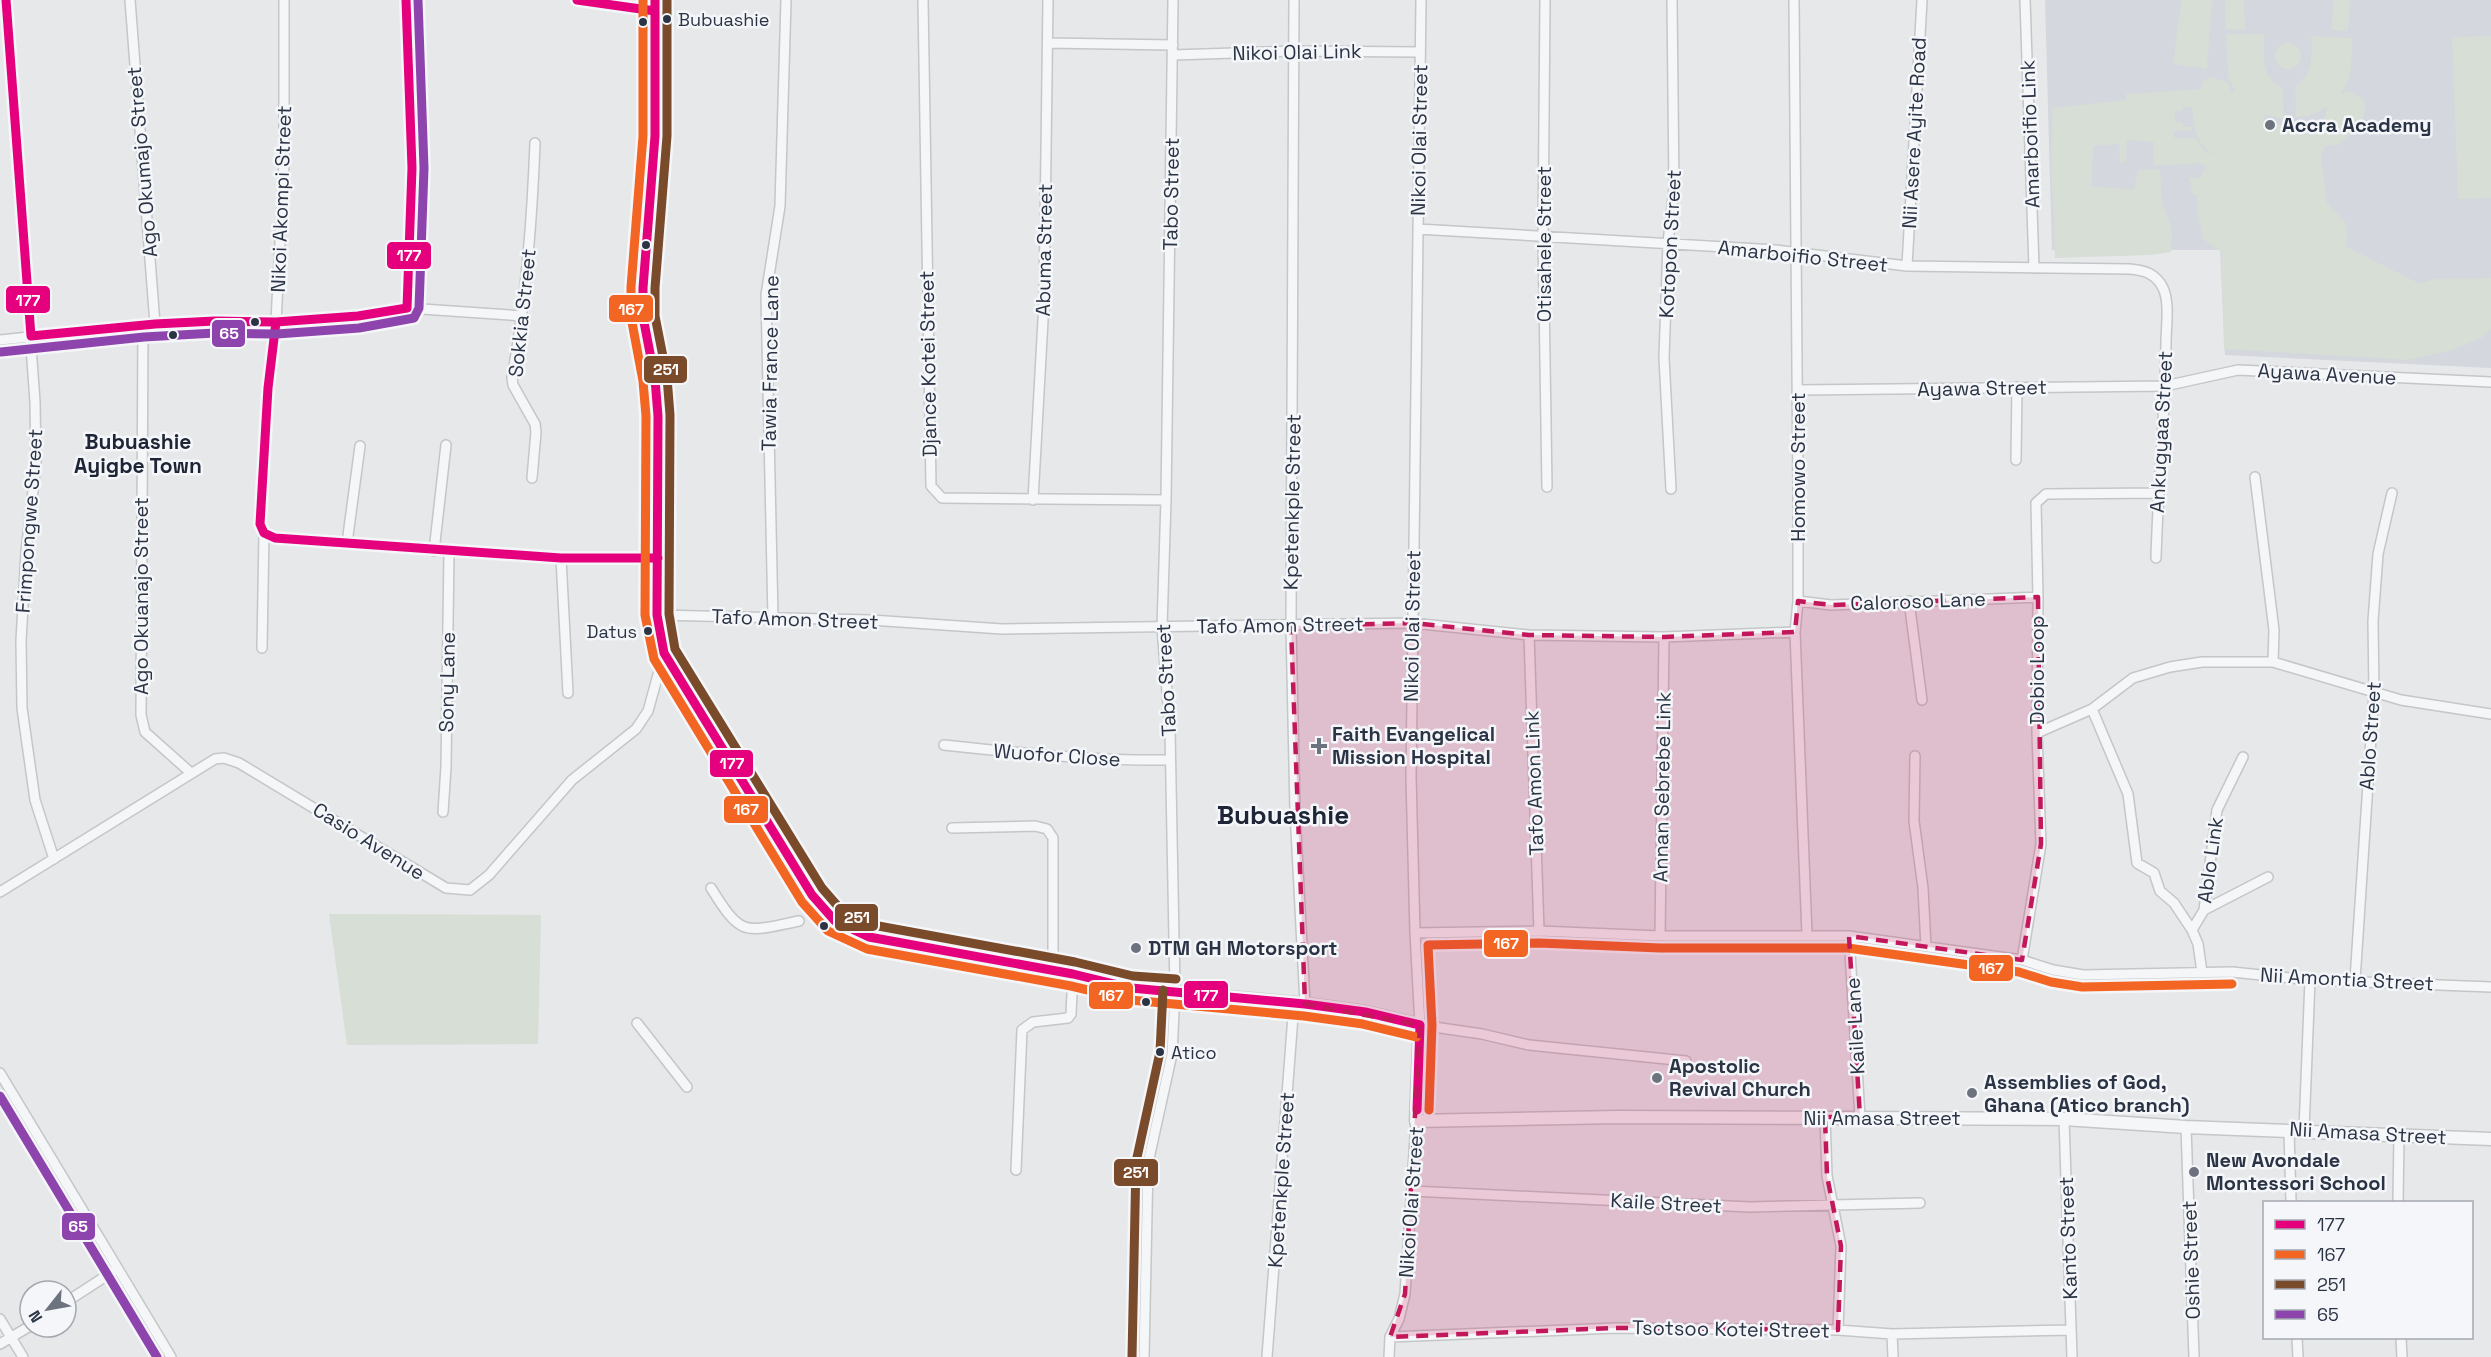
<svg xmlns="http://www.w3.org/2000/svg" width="2491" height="1357" font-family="'Space Grotesk',sans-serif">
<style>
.built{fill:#d4d7dd}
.green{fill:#d6ded6;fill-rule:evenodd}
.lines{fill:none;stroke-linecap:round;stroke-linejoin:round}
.minor-casing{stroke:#c4c6c8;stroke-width:12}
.tertiary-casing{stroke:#c4c6c8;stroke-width:15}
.minor{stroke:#f5f6f7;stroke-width:9}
.tertiary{stroke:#f5f6f7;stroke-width:12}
.bus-1-casing{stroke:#f4f6f9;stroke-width:14}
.bus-2-casing{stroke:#f4f6f9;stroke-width:14}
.bus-3-casing{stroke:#f4f6f9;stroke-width:14}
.bus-4-casing{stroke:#f4f6f9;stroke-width:14}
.bus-1{stroke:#e5007d;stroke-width:9}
.bus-2{stroke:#f26522;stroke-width:9}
.bus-3{stroke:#7a4b2a;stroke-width:9}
.bus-4{stroke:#8e44ad;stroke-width:9}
.marked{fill:#c2185b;fill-opacity:0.2;stroke:#c2185b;stroke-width:4.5;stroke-dasharray:12 8;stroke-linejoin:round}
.bus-dot{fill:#2b3445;stroke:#f4f6f9;stroke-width:2}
.poi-dot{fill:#6c737f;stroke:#f4f6f9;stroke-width:2}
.labels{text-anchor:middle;stroke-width:5;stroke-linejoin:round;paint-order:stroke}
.bus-label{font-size:18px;fill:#2b3445;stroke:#f4f6f9;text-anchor:start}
.street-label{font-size:20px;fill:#2b3445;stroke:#f4f6f9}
.poi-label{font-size:20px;font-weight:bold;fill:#2b3445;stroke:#f4f6f9;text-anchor:start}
.neighbourhood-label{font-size:21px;font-weight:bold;fill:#1d2536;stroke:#f4f6f9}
.district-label{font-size:26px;font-weight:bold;fill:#1d2536;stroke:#f4f6f9}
.line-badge{stroke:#f4f6f9;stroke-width:2}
.badge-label{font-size:16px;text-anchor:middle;font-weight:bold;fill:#fff}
</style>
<rect width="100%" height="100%" fill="#e6e8ea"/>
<path class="built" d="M2045 0H2491V368L2225 355 2220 250H2052Z"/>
<path class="green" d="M2181 0H2220L2212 1 2207 69 2173 64Z
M2225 0H2244L2245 30 2226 29Z
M2333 0H2350L2348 31 2332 30Z
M2226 34H2264C2264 57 2260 76 2283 88L2284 120 2265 114 2263 119 2283 126 2288 121H2302L2303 126 2322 125 2328 107 2308 116 2296 117 2295 86C2314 74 2312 56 2311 36L2352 38C2352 59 2353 76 2341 94L2348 91 2364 100 2365 111 2362 126 2337 145 2325 146 2321 157 2327 203 2345 222 2348 234 2345 246 2420 284 2435 279 2491 278V328L2483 337 2453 350 2408 360 2224 349 2221 252 2203 239 2198 215 2197 196 2192 193 2189 178H2200L2206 166 2200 163 2153 166 2154 142 2127 140 2126 162H2120L2119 144 2093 146 2092 185H2083L2134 190 2138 170 2160 169 2162 202 2172 229 2171 252 2150 255 2055 258 2051 164 2052 108 2126 100V94L2201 89V83L2209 77 2229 82 2231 94 2235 91 2228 76ZM2190 107 2192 109C2194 129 2196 145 2214 154L2205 152 2196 138H2174V131L2192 130V127H2183V123L2175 122V111H2182V108Z
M2491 36V198L2458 199 2452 37Z
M2275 56a13 13 0 1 1 26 0a13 13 0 1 1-26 0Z
M329 914 541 915 538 1044 347 1045Z"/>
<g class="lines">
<defs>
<path id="minor" d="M6 0 35 402 36 464 26 552 21 641 22 708 35 800 54 859
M130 0 155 324
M577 0 655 11
M923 0 931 486 942 498 1166 500
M1294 0 1291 626 1295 811 1305 1004
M1421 0 1411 777 1415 933 1420 1025 1482 1034 1529 1045 1686 1061
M1545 0 1543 235 1547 487
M1794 0 1798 488V601L1795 632 1807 935
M2025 0 2034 268
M1048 43 1173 45
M1173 55 1293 51 1420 52
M1418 229 1776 250 1907 266 2129 269C2145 270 2156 274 2163 288 2170 303 2166 326 2166 343 2165 415 2158 486 2156 558
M1907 266 1922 0
M407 308 523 316
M143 325 141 715 145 732 191 773
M0 340 143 325 215 321 276 322 358 316 407 308 412 168 406 0
M1798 390 2165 386 2238 370 2491 382
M2016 460 2017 387
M2255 477 2274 630 2273 662
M532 478 536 432 535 424 513 385 512 378C526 300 532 223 535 143
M1671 489 1664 358 1668 243 1674 188 1672 0
M1033 500 1044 302 1048 0
M264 533 275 538 561 558H658
M347 543 360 446
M434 551 446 445
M561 558 568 693
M1798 601 1831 605 2038 597
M1909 601 1922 700
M657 615 871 620 1002 629 1412 623 1529 635 1664 637 1795 632
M773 618 766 295 780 206 786 0
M1529 635 1539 931
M262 648 264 533 260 524 268 388 276 322 284 163V0
M2092 709 2128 794 2137 863 2154 873 2160 891 2174 903 2192 930 2198 944 2202 972
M2037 733 2092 709 2133 678 2170 667 2202 662H2273L2401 700 2491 714
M944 745C1019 753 1094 761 1169 760
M1915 756 1914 821 1923 888 1926 947
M443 812 446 767 449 552
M952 828 1035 826 1047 829 1053 838V970
M711 888C742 938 744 932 799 921
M0 892 215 759 224 758 239 763 446 888 470 890 489 875 572 780 636 729 648 711 664 653
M2204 910 2268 877
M2192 930 2204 910 2217 810 2243 757
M1415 933 1539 931 1660 936H1849L2022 960 2053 970 2083 975 2232 972 2310 980 2491 987
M1660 936 1664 637
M1849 936 1860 1117
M2022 960 2041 844 2037 733 2038 597 2036 503 2046 494 2158 493
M2355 980 2374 693 2373 621 2378 554 2392 493
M637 1023 687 1087
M0 1073 171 1357
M1825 1117 1827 1176 1841 1246 1838 1330
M2064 1119 2072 1357
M2186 1127 2194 1357
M2289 1130 2291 1202
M2304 1130 2310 980
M1016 1170 1022 1030 1033 1022 1068 1018 1071 1014 1073 974
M1412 1191 1750 1207 1920 1203
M2398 1202 2399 1135
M66 1302 117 1269
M0 1319 23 1357
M1892 1334 1893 1357
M1390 1337 1616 1328 1838 1330 1892 1334 2071 1330
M2297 1338 2298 1357
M2401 1338 2402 1357
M0 1344 30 1326
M1144 1357 1148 1163 1172 1054 1175 991 1170 731 1162 627 1166 500 1173 0
M1267 1357 1294 1003
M1389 1357 1390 1337 1399 1319 1405 1294 1416 1121"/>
<path id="tertiary" d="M655 0V136L643 288V317L655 379 658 416 657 615 664 653 812 895 835 921 869 937 1073 974 1131 988 1305 1004 1365 1012 1420 1025 1416 1121 1617 1117 2064 1119 2186 1127 2491 1139"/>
</defs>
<use href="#minor" class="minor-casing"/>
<use href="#tertiary" class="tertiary-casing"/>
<use href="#minor" class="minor"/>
<use href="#tertiary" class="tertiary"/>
<defs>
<path id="bus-1" d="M6 0 31 336 155 324 215 321 276 322 358 316 407 308 412 168 406 0
M577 0 655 11
M655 0V136L643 288V317L655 379 658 416 657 615 664 653 812 895 835 921 869 937 1073 974 1131 988 1305 1004 1365 1012 1420 1025
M276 322 268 388 260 524 264 533 275 538 561 558H658
M1417 1110 1420 1025"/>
<path id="bus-2" d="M643 0V136L631 287V317L643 381 646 416 645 615 654 659 802 902 828 931 867 949 1071 986 1130 1000 1304 1016 1363 1024 1417 1037
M1429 1110 1432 1025 1428 945 1539 943 1660 948H1848L2019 972 2051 982 2082 987 2232 984"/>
<path id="bus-3" d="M667 0V136L655 288V316L667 377 670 415 669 614 675 649 822 888 842 911 873 925 1075 962 1133 976 1176 979
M1132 1357 1136 1162 1160 1052 1163 990"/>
<path id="bus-4" d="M1 352 144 337 215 333 277 334 359 328 414 318 419 308 424 168 418 0
M0 1096 157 1357"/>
</defs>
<use href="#bus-1" class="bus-1-casing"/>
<use href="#bus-2" class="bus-2-casing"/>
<use href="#bus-3" class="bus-3-casing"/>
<use href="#bus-4" class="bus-4-casing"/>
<use href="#bus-1" class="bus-1"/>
<use href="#bus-2" class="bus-2"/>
<use href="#bus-3" class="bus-3"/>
<use href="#bus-4" class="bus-4"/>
</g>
<path class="marked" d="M2038 597 2041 844 2022 960 1849 936 1860 1117H1825L1827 1176 1841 1246 1838 1330 1616 1328 1390 1337 1405 1294 1420 1025 1305 1004 1291 626 1412 623 1529 635 1664 637 1795 632 1798 601 1831 605Z"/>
<g class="bus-dot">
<circle cx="667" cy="19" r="5"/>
<circle cx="643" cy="22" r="5"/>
<circle cx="646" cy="245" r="5"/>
<circle cx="255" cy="322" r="5"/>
<circle cx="173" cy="335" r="5"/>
<circle cx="648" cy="631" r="5"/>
<circle cx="824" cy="926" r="5"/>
<circle cx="1146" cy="1002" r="5"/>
<circle cx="1160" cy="1052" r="5"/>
</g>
<g class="poi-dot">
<circle cx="2270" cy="125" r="6"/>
<path d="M1316 737h6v6h6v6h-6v6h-6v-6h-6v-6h6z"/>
<circle cx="1136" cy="948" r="6"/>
<circle cx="1657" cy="1078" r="6"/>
<circle cx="1972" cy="1093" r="6"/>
<circle cx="2194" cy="1172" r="6"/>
</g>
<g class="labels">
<g class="bus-label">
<text x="678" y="26">Bubuashie</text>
<text x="637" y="638" text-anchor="end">Datus</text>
<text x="1171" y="1059">Atico</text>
</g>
<g class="street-label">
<text transform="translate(1297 52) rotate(-1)" y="7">Nikoi Olai Link</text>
<text transform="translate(1914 133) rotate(-87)" y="7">Nii Asere Ayite Road</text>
<text transform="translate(2030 134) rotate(-92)" y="7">Amarboifio Link</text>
<text transform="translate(1419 140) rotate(-89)" y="7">Nikoi Olai Street</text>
<text transform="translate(142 162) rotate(-95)" y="7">Ago Okumajo Street</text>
<text transform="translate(1171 194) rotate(-89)" y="7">Tabo Street</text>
<text transform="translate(281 199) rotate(-88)" y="7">Nikoi Akompi Street</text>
<text transform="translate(1544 244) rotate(-90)" y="7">Otisahele Street</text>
<text transform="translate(1670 244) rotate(-87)" y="7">Kotopon Street</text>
<text transform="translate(1044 250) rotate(-89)" y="7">Abuma Street</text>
<text transform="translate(1803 256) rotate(6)" y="7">Amarboifio Street</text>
<text transform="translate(522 313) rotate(-84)" y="7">Sokkia Street</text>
<text transform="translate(770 363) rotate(-89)" y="7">Tawia France Lane</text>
<text transform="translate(928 364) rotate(-91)" y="7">Djance Kotei Street</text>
<text transform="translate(2327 374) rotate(3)" y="7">Ayawa Avenue</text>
<text transform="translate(1982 388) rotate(-1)" y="7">Ayawa Street</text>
<text transform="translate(2161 432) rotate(-87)" y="7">Ankugyaa Street</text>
<text transform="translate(1798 467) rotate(-90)" y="7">Homowo Street</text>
<text transform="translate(1292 502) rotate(-89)" y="7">Kpetenkple Street</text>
<text transform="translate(29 521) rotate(-86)" y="7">Frimpongwe Street</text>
<text transform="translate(141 596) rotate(-90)" y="7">Ago Okuanajo Street</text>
<text transform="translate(1918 601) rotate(-2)" y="7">Caloroso Lane</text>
<text transform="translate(795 619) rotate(2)" y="7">Tafo Amon Street</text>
<text transform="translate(1280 625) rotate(-1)" y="7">Tafo Amon Street</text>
<text transform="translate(1412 626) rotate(-89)" y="7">Nikoi Olai Street</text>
<text transform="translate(2037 670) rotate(-90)" y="7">Dobio Loop</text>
<text transform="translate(1166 680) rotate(-93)" y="7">Tabo Street</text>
<text transform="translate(447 682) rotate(-89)" y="7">Sony Lane</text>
<text transform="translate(2370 736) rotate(-86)" y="7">Ablo Street</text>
<text transform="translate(1057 755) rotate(4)" y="7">Wuofor Close</text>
<text transform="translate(1534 783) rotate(-92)" y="7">Tafo Amon Link</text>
<text transform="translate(1662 787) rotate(-89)" y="7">Annan Sebrebe Link</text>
<text transform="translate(369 841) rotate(32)" y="7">Casio Avenue</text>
<text transform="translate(2210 860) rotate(-82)" y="7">Ablo Link</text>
<text transform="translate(2347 979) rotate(3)" y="7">Nii Amontia Street</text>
<text transform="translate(1855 1026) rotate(-93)" y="7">Kaile Lane</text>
<text x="1882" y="1125">Nii Amasa Street</text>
<text transform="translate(2368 1133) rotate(3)" y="7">Nii Amasa Street</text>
<text transform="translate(1281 1180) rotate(-86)" y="7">Kpetenkple Street</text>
<text transform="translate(1411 1202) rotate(-86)" y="7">Nikoi Olai Street</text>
<text transform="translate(1666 1203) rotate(3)" y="7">Kaile Street</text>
<text transform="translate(2068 1238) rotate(-92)" y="7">Kanto Street</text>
<text transform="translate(2191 1260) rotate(-92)" y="7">Oshie Street</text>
<text transform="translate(1731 1329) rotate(1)" y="7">Tsotsoo Kotei Street</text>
</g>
<g class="poi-label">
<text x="2282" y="132">Accra Academy</text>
<text x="1332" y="741">Faith Evangelical<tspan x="1332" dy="23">Mission Hospital</tspan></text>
<text x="1148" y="955">DTM GH Motorsport</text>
<text x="1669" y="1073">Apostolic<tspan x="1669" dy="23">Revival Church</tspan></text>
<text x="1984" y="1089">Assemblies of God,<tspan x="1984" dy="23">Ghana (Atico branch)</tspan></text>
<text x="2206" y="1167">New Avondale<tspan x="2206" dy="23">Montessori School</tspan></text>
</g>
<g class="neighbourhood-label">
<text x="138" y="449">Bubuashie<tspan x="138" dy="24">Ayigbe Town</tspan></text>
</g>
<g class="district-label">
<text x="1283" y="824">Bubuashie</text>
</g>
</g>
<g class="line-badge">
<rect x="386" y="241" width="46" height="29" rx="6" fill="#e5007d"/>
<rect x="5" y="285" width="46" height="29" rx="6" fill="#e5007d"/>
<rect x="608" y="294" width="46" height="29" rx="6" fill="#f26522"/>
<rect x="211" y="319" width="35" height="29" rx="6" fill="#8e44ad"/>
<rect x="643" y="355" width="45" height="29" rx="6" fill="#7a4b2a"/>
<rect x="709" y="749" width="45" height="29" rx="6" fill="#e5007d"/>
<rect x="723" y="795" width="46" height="29" rx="6" fill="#f26522"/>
<rect x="834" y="903" width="45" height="29" rx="6" fill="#7a4b2a"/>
<rect x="1483" y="929" width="46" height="29" rx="6" fill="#f26522"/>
<rect x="1968" y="954" width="46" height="28" rx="6" fill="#f26522"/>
<rect x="1183" y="980" width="46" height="29" rx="6" fill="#e5007d"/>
<rect x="1088" y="981" width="46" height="29" rx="6" fill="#f26522"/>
<rect x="1113" y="1158" width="46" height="29" rx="6" fill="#7a4b2a"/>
<rect x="61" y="1212" width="35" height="29" rx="6" fill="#8e44ad"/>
</g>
<g class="badge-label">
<text x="409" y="261">177</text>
<text x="28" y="306">177</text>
<text x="631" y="315">167</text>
<text x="229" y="339">65</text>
<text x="666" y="375">251</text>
<text x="732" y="769">177</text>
<text x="746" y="815">167</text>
<text x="857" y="923">251</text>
<text x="1506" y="949">167</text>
<text x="1991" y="974">167</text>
<text x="1206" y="1001">177</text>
<text x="1111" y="1001">167</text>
<text x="1136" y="1178">251</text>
<text x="78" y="1232">65</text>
</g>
<rect x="2263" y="1201" width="210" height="138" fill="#f4f6f9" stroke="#a4a8b1" stroke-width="1.5"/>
<rect x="2275" y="1220" width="30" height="9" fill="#e5007d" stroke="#a4a8b1" stroke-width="1.5"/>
<text x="2317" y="1231" font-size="18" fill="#2b3445">177</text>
<rect x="2275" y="1250" width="30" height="9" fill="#f26522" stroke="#a4a8b1" stroke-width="1.5"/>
<text x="2317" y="1261" font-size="18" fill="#2b3445">167</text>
<rect x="2275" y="1280" width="30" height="9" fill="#7a4b2a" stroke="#a4a8b1" stroke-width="1.5"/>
<text x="2317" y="1291" font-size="18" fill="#2b3445">251</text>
<rect x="2275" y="1310" width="30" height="9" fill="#8e44ad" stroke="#a4a8b1" stroke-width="1.5"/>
<text x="2317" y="1321" font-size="18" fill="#2b3445">65</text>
<g transform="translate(48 1309) rotate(239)"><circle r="28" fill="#f4f6f9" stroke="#a4a8b1" stroke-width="1.5"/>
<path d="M0-4.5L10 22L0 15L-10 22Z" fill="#6c737f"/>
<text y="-9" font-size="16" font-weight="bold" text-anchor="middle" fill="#2b3445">N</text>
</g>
</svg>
